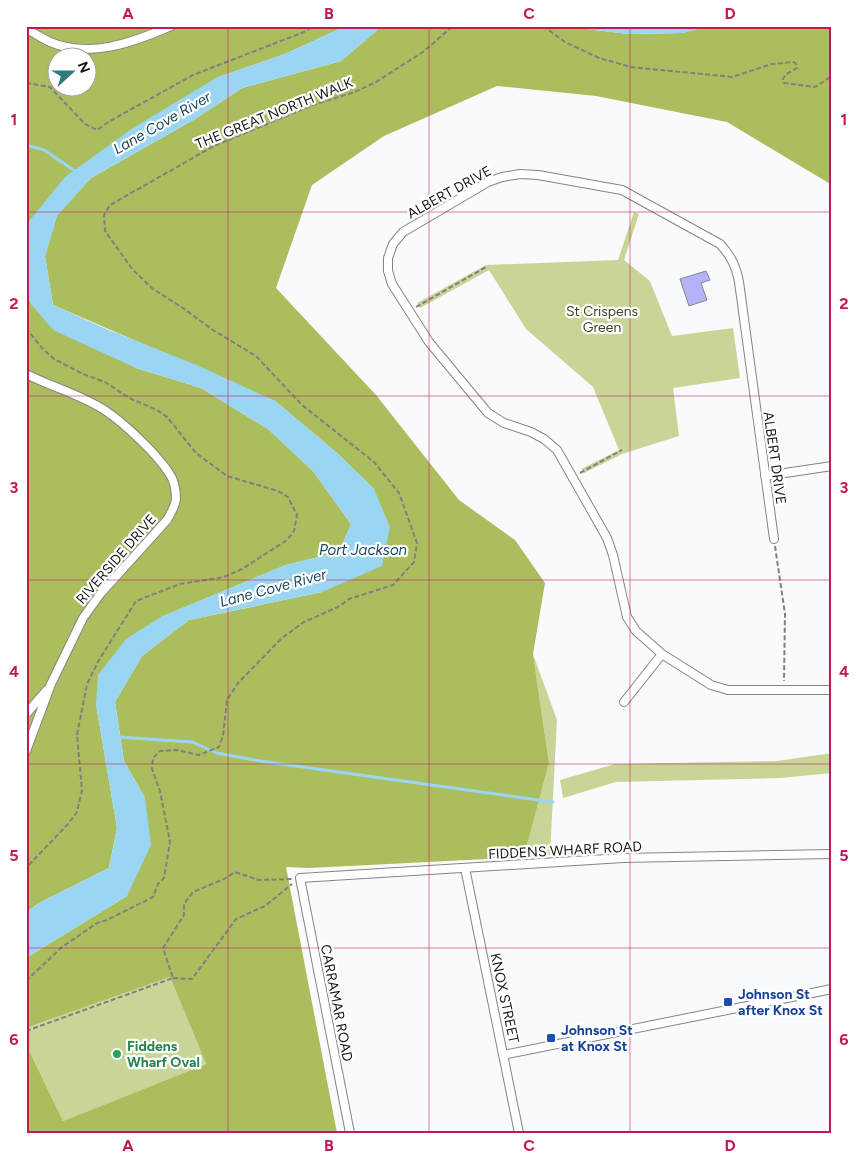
<svg xmlns="http://www.w3.org/2000/svg" width="858" height="1159" font-family="Figtree,sans-serif">
<style>
.green{fill:#c7d697}
.forest{fill:#aabe5e;fill-rule:evenodd}
.water{fill:#9ad5f4}
.lines{fill:none;stroke-linecap:round;stroke-linejoin:round}
.stream{stroke:#9ad5f4;stroke-width:3}
.building{fill:#b4b3fa;stroke:#868688}
.minor-casing{stroke:#858587;stroke-width:10}
.path{stroke:#808081;stroke-width:2;stroke-dasharray:5 2.5;stroke-linecap:butt}
.minor{stroke:#fff;stroke-width:8}
.grid{fill:none;stroke:#c2185b;stroke-width:1;stroke-opacity:0.55}
.transit-dot{fill:#1a4fb4;stroke:#fff;stroke-width:2}
.leisure-dot{fill:#2e9e5b;stroke:#fff;stroke-width:2}
.labels{text-anchor:middle;stroke-width:4.5;stroke-linejoin:round;paint-order:stroke}
.street-label{font-size:14px;fill:#151515;stroke:#fff}
.park-label{font-size:14px;fill:#3d451d;stroke:#fff}
.transit-label{font-size:14px;font-weight:bold;fill:#164399;stroke:#fff;text-anchor:start}
.leisure-label{font-size:14px;font-weight:bold;fill:#27864d;stroke:#fff;text-anchor:start}
.water-label{font-size:15px;font-style:italic;fill:#18475c;stroke:#fff}
.neatline{fill:none;stroke:#c2185b;stroke-width:2}
.grid-label{font-size:16px;text-anchor:middle;font-weight:bold;fill:#c2185b}
</style>
<rect width="100%" height="100%" fill="#f9fafb"/>
<path class="green" d="M634 212 639 214 624 260 650 281 672 336 733 328 740 378 673 388 679 436 622 454 584 473 581 469 619 450 593 387 526 329 489 270 420 308 417 303 486 265 618 260Z
M533 654 557 720 550 855 525 853 549 763Z
M832 753V773L780 778 616 782 563 798 560 780 615 764 777 761Z
M170 977 206 1064 63 1121 26 1044V1028Z"/>
<path class="forest" d="M26 26H346L285 54 216 78 26 225ZM58 58H88V88H58Z
M382 26H583L586 29 629 34 682 33 709 26H832V185L727 122 596 96 497 86 384 136 312 185 276 288 376 395 459 500 515 540 545 583 533 654 549 763 525 853 487 859 309 868 286 867 337 1133H26V1044L63 1121 206 1064 170 977 26 1028V958L127 896 145 798 124 761 115 702 142 656 189 620 322 592 374 489 337 453 275 401 53 305 45 256 57 215 91 178 195 119 242 88 341 61Z
M26 293 32 305 136 368 201 388 268 429 313 471 351 524 339 552 286 565 161 617 96 704 117 828 109 868 41 902 26 912Z"/>
<path class="water" d="M346 26H382L341 61 242 88 195 119 91 178 57 216 45 256 53 305 104 328 199 366 275 401 337 453 374 489 390 527 382 566 322 592 189 620 142 656 115 702 124 761 145 798 151 845 127 896 26 958V912L41 902 109 868 117 828 96 704 98 675 126 639 161 617 286 565 339 552 351 524 313 471 268 429 201 388 136 368 53 330 32 305 26 293V225L65 177 133 128 216 78 285 54Z
M583 26H709L682 33 628 34 586 29Z"/>
<g class="lines">
<path class="stream" d="M26 145 44 150 78 173
M118 737 192 742 217 753 260 761 553 802"/>
</g>
<path class="building" d="M706 271 710 280 701 283 707 300 689 306 680 279Z"/>
<g class="lines">
<defs>
<path id="minor" d="M26 29C34 33 42 38 50 42 90 59 134 42 171 26
M26 374C52 387 82 395 106 411 125 424 157 454 169 473 174 480 176 490 176 499 175 507 171 513 167 520L101 593 83 618 51 684 26 751
M765 476 832 466
M774 539 739 282C736 266 731 256 720 244L622 190 538 175 520 174 502 177 488 182 403 232 393 244 388 258V271L392 284 429 342 488 413 504 423 531 432 544 439 557 450 607 538 613 555 627 617 636 631 662 654 711 685 728 690H832
M624 702 662 654
M26 714 47 690
M465 868 519 1133
M503 1055 832 989
M350 1133 300 878 623 858 832 854"/>
</defs>
<use href="#minor" class="minor-casing"/>
<path class="path" d="M543 26 565 42 599 58 631 67 732 77 772 64 794 62 796 64 797 68 785 75 783 79 784 83 815 87 832 76
M26 83 50 87 85 124 97 130 110 121 193 75 304 32 314 26
M26 180V190
M416 307 486 267
M26 328 42 348 54 359 83 374 105 382 129 398 157 410 167 417 196 453 227 476 278 491 288 497 297 515 294 531 287 540 242 569 224 577 180 584 136 601 99 660 87 684 77 735 82 790 77 812 68 824 26 868
M580 473 622 450
M775 546 785 614 784 681
M173 978 192 979 236 919 265 906 292 884
M26 981 62 947 97 923 107 920 153 897 158 884 164 878 170 842 160 791 152 769 153 758 160 751 177 750 199 755 219 747 223 736 227 700 238 683 282 638 304 622 340 606 349 599 393 585 414 562 417 543 399 493 374 462 302 405 256 356 213 330 183 308 153 289 133 270 105 231 104 215 110 205 214 146 313 105 355 92 376 82 423 52 453 26
M26 1031 173 978 163 948 184 915V904L193 892 224 879 235 872 259 880 293 879"/>
<use href="#minor" class="minor"/>
</g>
<path class="grid" d="M228 26V1133M429 26V1133M630 26V1133M26 212H832M26 396H832M26 580H832M26 764H832M26 948H832"/>
<g class="transit-dot">
<rect x="723" y="997" width="10" height="10" rx="2.5"/>
<rect x="546" y="1033" width="10" height="10" rx="2.5"/>
</g>
<circle class="leisure-dot" cx="117" cy="1054" r="5"/>
<g class="labels">
<g class="street-label">
<text transform="translate(274 113) rotate(-22)" y="5">THE GREAT NORTH WALK</text>
<text transform="translate(449 192) rotate(-29)" y="5">ALBERT DRIVE</text>
<text transform="translate(775 458) rotate(82)" y="5">ALBERT DRIVE</text>
<text transform="translate(116 559) rotate(-49)" y="5">RIVERSIDE DRIVE</text>
<text transform="translate(565 850) rotate(-3)" y="5">FIDDENS WHARF ROAD</text>
<text transform="translate(505 998) rotate(78)" y="5">KNOX STREET</text>
<text transform="translate(337 1003) rotate(79)" y="5">CARRAMAR ROAD</text>
</g>
<g class="park-label">
<text x="602" y="316">St Crispens<tspan x="602" dy="16">Green</tspan></text>
</g>
<g class="transit-label">
<text x="738" y="999">Johnson St<tspan x="738" dy="16">after Knox St</tspan></text>
<text x="561" y="1035">Johnson St<tspan x="561" dy="16">at Knox St</tspan></text>
</g>
<g class="leisure-label">
<text x="127" y="1051">Fiddens<tspan x="127" dy="16">Wharf Oval</tspan></text>
</g>
<g class="water-label">
<text transform="translate(162 123) rotate(-30)" y="5">Lane Cove River</text>
<text x="363" y="555">Port Jackson</text>
<text transform="translate(273 588) rotate(-15)" y="5">Lane Cove River</text>
</g>
</g>
<rect width="858" height="1159" fill="none" stroke="#ffffff" stroke-width="55"/>
<g transform="translate(72 72) rotate(69)"><circle r="24" fill="#ffffff" stroke="#a1a1a1"/>
<path d="M0-4L9 19L0 12L-9 19Z" fill="#327b7b"/>
<text y="-8" font-size="14" font-weight="bold" text-anchor="middle" fill="#151515">N</text>
</g>
<rect x="28" y="28" width="802" height="1104" class="neatline"/>
<g class="grid-label">
<text x="128" y="19">A</text>
<text x="329" y="19">B</text>
<text x="529" y="19">C</text>
<text x="730" y="19">D</text>
<text x="14" y="125">1</text>
<text x="844" y="125">1</text>
<text x="14" y="309">2</text>
<text x="844" y="309">2</text>
<text x="14" y="493">3</text>
<text x="844" y="493">3</text>
<text x="14" y="677">4</text>
<text x="844" y="677">4</text>
<text x="14" y="861">5</text>
<text x="844" y="861">5</text>
<text x="14" y="1045">6</text>
<text x="844" y="1045">6</text>
<text x="128" y="1151">A</text>
<text x="329" y="1151">B</text>
<text x="529" y="1151">C</text>
<text x="730" y="1151">D</text>
</g>
</svg>
